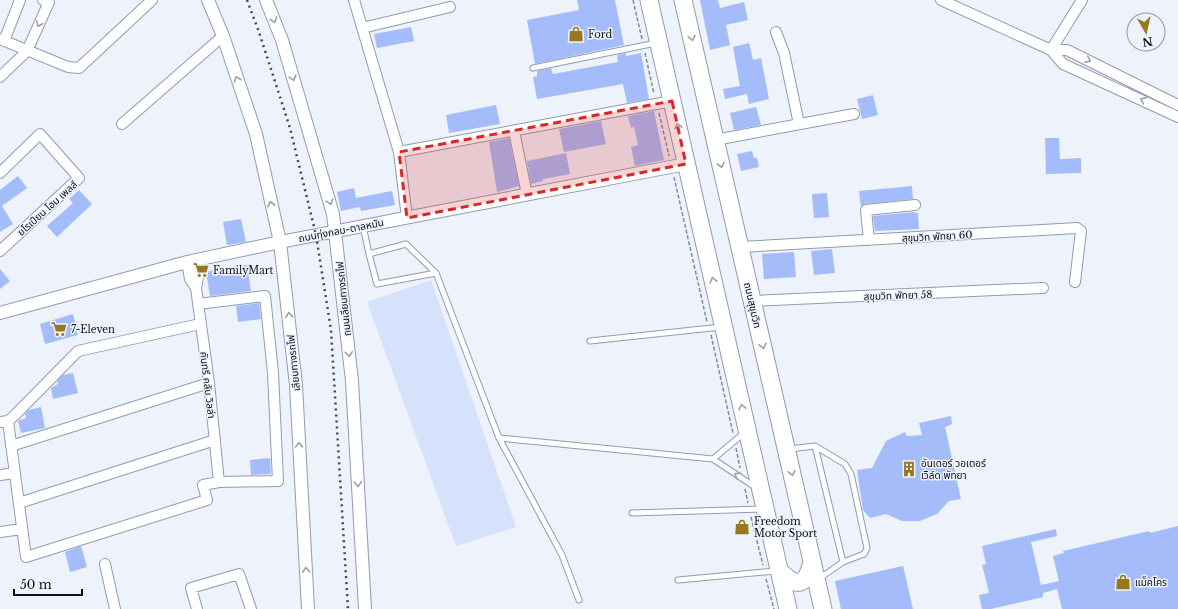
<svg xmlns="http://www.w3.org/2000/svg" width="1178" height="609" font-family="'Libre Baskerville','Noto Sans Thai',serif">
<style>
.green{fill:#d6e1fc}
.building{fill:#a4bcf9}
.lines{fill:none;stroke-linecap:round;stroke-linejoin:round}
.service-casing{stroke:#919bb1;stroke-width:7}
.minor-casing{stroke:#919bb1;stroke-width:12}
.tertiary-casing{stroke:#919bb1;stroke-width:14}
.trunk-casing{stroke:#919bb1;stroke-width:19}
.path{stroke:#868b93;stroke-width:1.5;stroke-dasharray:4 2;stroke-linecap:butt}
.service{stroke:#fff;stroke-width:5}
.minor{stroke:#fff;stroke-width:10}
.tertiary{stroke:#fff;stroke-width:12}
.trunk{stroke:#fff;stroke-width:17}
.rail{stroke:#444850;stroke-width:2.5;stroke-dasharray:2 4;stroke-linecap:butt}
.oneway{stroke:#9e9fa2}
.marked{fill:#d62828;fill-opacity:0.2;stroke:#d62828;stroke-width:3;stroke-dasharray:8 5;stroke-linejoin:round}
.labels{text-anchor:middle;stroke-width:3;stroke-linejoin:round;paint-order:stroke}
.poi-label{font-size:10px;fill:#0c0f17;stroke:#edf2fb;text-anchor:start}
.street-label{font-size:10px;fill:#0c0f17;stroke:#edf2fb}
</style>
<rect width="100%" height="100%" fill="#edf2fb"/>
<path class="green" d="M431 280 516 527 456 546 367 302Z"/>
<path class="building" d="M577 0H615L624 45 535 64 527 20 579 10Z
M700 0H718L720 8 744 2 748 20 726 25 730 45 710 50Z
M411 27 414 41 377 48 374 34Z
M749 43 753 60 761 58 769 99 749 104 747 94 725 99 723 89 740 86 733 47Z
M626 53V56L641 53 649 99 627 103 623 84 537 99 533 77 537 76V71L551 68 553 74 618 62 617 55Z
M873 95 878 115 862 119 857 99Z
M496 105 500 124 449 133 446 115Z
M756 107 761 125 734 130 730 113Z
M654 111 664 160 635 166 631 147 638 145 634 127 631 128 628 116Z
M601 121 606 144 564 152 559 129Z
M509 138 519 186 497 192 489 142Z
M1045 138H1059L1060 159 1081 158V173L1046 174Z
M752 151 754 158H757L759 167 741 171 737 154Z
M566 153 570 174 543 179V181L531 184 527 161Z
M18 176 27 188 2 206 13 224 0 232V190Z
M912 186 913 199 865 204 861 207 859 191Z
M354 188 356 198 392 191 395 205 361 211 360 207 341 211 337 192Z
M79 190 92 204 57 237 47 226 73 203 69 199Z
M827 193 829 217 814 218 812 194Z
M915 212V213H918L919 229 875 231 873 216Z
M241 219 246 242 227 245 223 222Z
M832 249 835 273 814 275 811 251Z
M794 252 796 277 764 279 762 254Z
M247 265 251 291 210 296 206 272Z
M0 269 10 281 0 289Z
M259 303 261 319 238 322 236 306Z
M73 314 78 335 45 344 40 324Z
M73 373 78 393 53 399 51 388 58 384 57 381 63 375Z
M41 407 45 428 21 433 18 421 26 418 25 414 29 410Z
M951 416 952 424 945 427 961 499 949 501 937 514 920 521H902L886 514 870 518 863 510 857 470 872 468 886 441 905 432 907 436 922 435 919 423Z
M270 458 271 474 251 475 250 460Z
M1178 526V609H1062L1057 589 1043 593V597L991 609H982L979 595 989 593 982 565 986 564 982 546 1056 529 1057 536 1031 542 1041 585 1059 581 1053 556 1064 553 1063 551 1149 531 1150 533Z
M81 546 87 567 70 572 65 552Z
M903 566 913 609H841L835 581Z"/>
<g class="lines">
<defs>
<path id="service" d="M533 68 656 43
M363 226 369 254 406 244 436 273 377 284 369 254
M436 273 499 438 562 555 579 600
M590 341 721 327
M499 438 713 459 755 487
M815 446 843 562
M789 449 815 446 845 464 851 474 867 548 864 554 843 562 820 578
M713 459 744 433
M632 513 762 509
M678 580 776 571"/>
<path id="minor" d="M354 0 399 152 407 218
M941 0 1051 50 1082 0
M362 28 450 7
M776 32 784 53 799 124
M0 39 68 67 79 68 152 0
M4 41 20 0
M1051 50 1063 64 1178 117
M1051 50H1067L1178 105
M0 77 27 51 49 2 43 0
M122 124 223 36
M514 131 527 195
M715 140 854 114
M399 152 672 101
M0 173 40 134 79 178 0 251
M869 240 866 210 915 205
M740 247 1077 228 1081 231 1075 282
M195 261 198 277 196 288 209 383 219 482
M187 262 190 279 196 288
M752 301 1043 288
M8 421 26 557 207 500 203 485 219 482 278 481 273 373 265 296 198 304
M0 422 8 421 14 416 78 351 200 324
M11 446 209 383
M0 475 15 473
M19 503 215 440
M0 532 22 529
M105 564 115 609
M197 609 191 588 239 574 251 609"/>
<path id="tertiary" d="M208 0 223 36 256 134 280 242 296 385 308 609
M266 0 282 40 333 214 352 381 365 609
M0 313 187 262 280 242 686 164"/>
<path id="trunk" d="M649 0 788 609
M683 0 823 609
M779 570C796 589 807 586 812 561"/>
</defs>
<use href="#service" class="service-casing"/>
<use href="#minor" class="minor-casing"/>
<use href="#tertiary" class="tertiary-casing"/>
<use href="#trunk" class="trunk-casing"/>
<path class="path" d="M633 0 642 39
M645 53 654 94
M659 113 669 156
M674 177 707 322
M711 335 733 433
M736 448 740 468
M745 489 748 503
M751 517 763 565
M766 579 774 609"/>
<use href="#service" class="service"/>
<use href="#minor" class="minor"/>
<use href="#tertiary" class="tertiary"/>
<use href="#trunk" class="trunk"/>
<path class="rail" d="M247 0 259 32 290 128 316 235 331 330 348 609"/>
</g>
<defs><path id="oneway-chevron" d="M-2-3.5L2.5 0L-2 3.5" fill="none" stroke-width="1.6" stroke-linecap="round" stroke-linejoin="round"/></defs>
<g class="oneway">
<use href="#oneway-chevron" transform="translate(274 20) rotate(69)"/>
<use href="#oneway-chevron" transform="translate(39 24) rotate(114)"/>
<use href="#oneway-chevron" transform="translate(692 38) rotate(77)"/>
<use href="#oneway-chevron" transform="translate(1088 60) rotate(26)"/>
<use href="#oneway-chevron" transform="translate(293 78) rotate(74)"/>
<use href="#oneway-chevron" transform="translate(237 79) rotate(-109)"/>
<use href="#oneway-chevron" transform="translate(1143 100) rotate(-156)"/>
<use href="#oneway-chevron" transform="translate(678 126) rotate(-103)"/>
<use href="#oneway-chevron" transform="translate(721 165) rotate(77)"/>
<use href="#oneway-chevron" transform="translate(330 202) rotate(73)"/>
<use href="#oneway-chevron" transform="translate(271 204) rotate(-102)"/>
<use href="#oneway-chevron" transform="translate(713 280) rotate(-103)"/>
<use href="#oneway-chevron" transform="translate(289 315) rotate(-96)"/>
<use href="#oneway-chevron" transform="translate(763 346) rotate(77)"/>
<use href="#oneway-chevron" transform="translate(349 354) rotate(84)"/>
<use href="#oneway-chevron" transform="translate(742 407) rotate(-103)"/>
<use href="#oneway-chevron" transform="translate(299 445) rotate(-92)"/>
<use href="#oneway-chevron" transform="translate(792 473) rotate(77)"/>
<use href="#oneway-chevron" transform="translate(737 475) rotate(-146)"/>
<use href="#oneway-chevron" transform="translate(358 484) rotate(87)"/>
<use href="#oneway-chevron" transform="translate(306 570) rotate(-93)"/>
</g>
<path class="marked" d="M672 101 686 164 407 218 399 152Z"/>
<defs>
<symbol id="shop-bare" viewBox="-9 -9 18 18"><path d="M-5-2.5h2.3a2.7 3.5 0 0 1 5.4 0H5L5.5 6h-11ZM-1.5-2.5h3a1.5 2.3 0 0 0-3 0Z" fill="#97771f" stroke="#edf2fb" stroke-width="2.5" paint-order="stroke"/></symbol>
<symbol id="supermarket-bare" viewBox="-9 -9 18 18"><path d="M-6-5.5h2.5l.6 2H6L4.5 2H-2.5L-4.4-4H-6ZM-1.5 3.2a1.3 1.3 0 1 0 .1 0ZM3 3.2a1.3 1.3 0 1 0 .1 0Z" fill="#97771f" stroke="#edf2fb" stroke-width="2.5" paint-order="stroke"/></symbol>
<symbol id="building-bare" viewBox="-9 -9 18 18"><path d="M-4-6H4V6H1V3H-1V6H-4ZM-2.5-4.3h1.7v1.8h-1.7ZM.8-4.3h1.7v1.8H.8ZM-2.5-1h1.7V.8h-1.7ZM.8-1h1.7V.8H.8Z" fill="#97771f" stroke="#edf2fb" stroke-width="2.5" paint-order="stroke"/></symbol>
</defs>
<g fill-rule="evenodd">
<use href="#shop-bare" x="565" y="23" width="22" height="22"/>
<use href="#supermarket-bare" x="190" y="259" width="22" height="22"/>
<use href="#supermarket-bare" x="48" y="318" width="22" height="22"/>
<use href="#building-bare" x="898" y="458" width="22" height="22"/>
<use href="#shop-bare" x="731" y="516" width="22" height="22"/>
<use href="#shop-bare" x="1112" y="571" width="22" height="22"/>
</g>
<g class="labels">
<g class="poi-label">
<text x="588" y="38">Ford</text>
<text x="213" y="274">FamilyMart</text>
<text x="71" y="333">7-Eleven</text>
<text x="921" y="467">อันเดอร์ วอเตอร์<tspan x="921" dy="12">เวิล์ด พัทยา</tspan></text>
<text x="754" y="525">Freedom<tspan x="754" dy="12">Motor Sport</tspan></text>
<text x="1135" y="586">แม็คโคร</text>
</g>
<g class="street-label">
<text transform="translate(47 208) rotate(-42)" y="4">ยโรเปียน โฮม เพลส์</text>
<text transform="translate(341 230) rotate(-11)" y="4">ถนนทุ่งกลม-ตาลหมัน</text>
<text transform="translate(937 236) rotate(-3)" y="4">สุขุมวิท พัทยา 60</text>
<text transform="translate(898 295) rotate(-2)" y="4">สุขุมวิท พัทยา 58</text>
<text transform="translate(343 299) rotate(-96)" y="4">ถนนเลียบทางรถไฟ</text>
<text transform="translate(753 305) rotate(77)" y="4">ถนนสุขุมวิท</text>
<text transform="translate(293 363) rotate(-96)" y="4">เลียบทางรถไฟ</text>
<text transform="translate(208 385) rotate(83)" y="4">คันทรี คลับ วิลล่า</text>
</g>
</g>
<g transform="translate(1146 32) rotate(171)"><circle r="19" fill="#edf2fb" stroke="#9397a0"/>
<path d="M0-3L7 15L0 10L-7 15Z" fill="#97771f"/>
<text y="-6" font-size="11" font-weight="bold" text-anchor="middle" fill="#0c0f17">N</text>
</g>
<path d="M14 589v6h68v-6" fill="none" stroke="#0c0f17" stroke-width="2"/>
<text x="20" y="589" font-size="12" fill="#0c0f17" stroke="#edf2fb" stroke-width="3" paint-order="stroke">50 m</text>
</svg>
